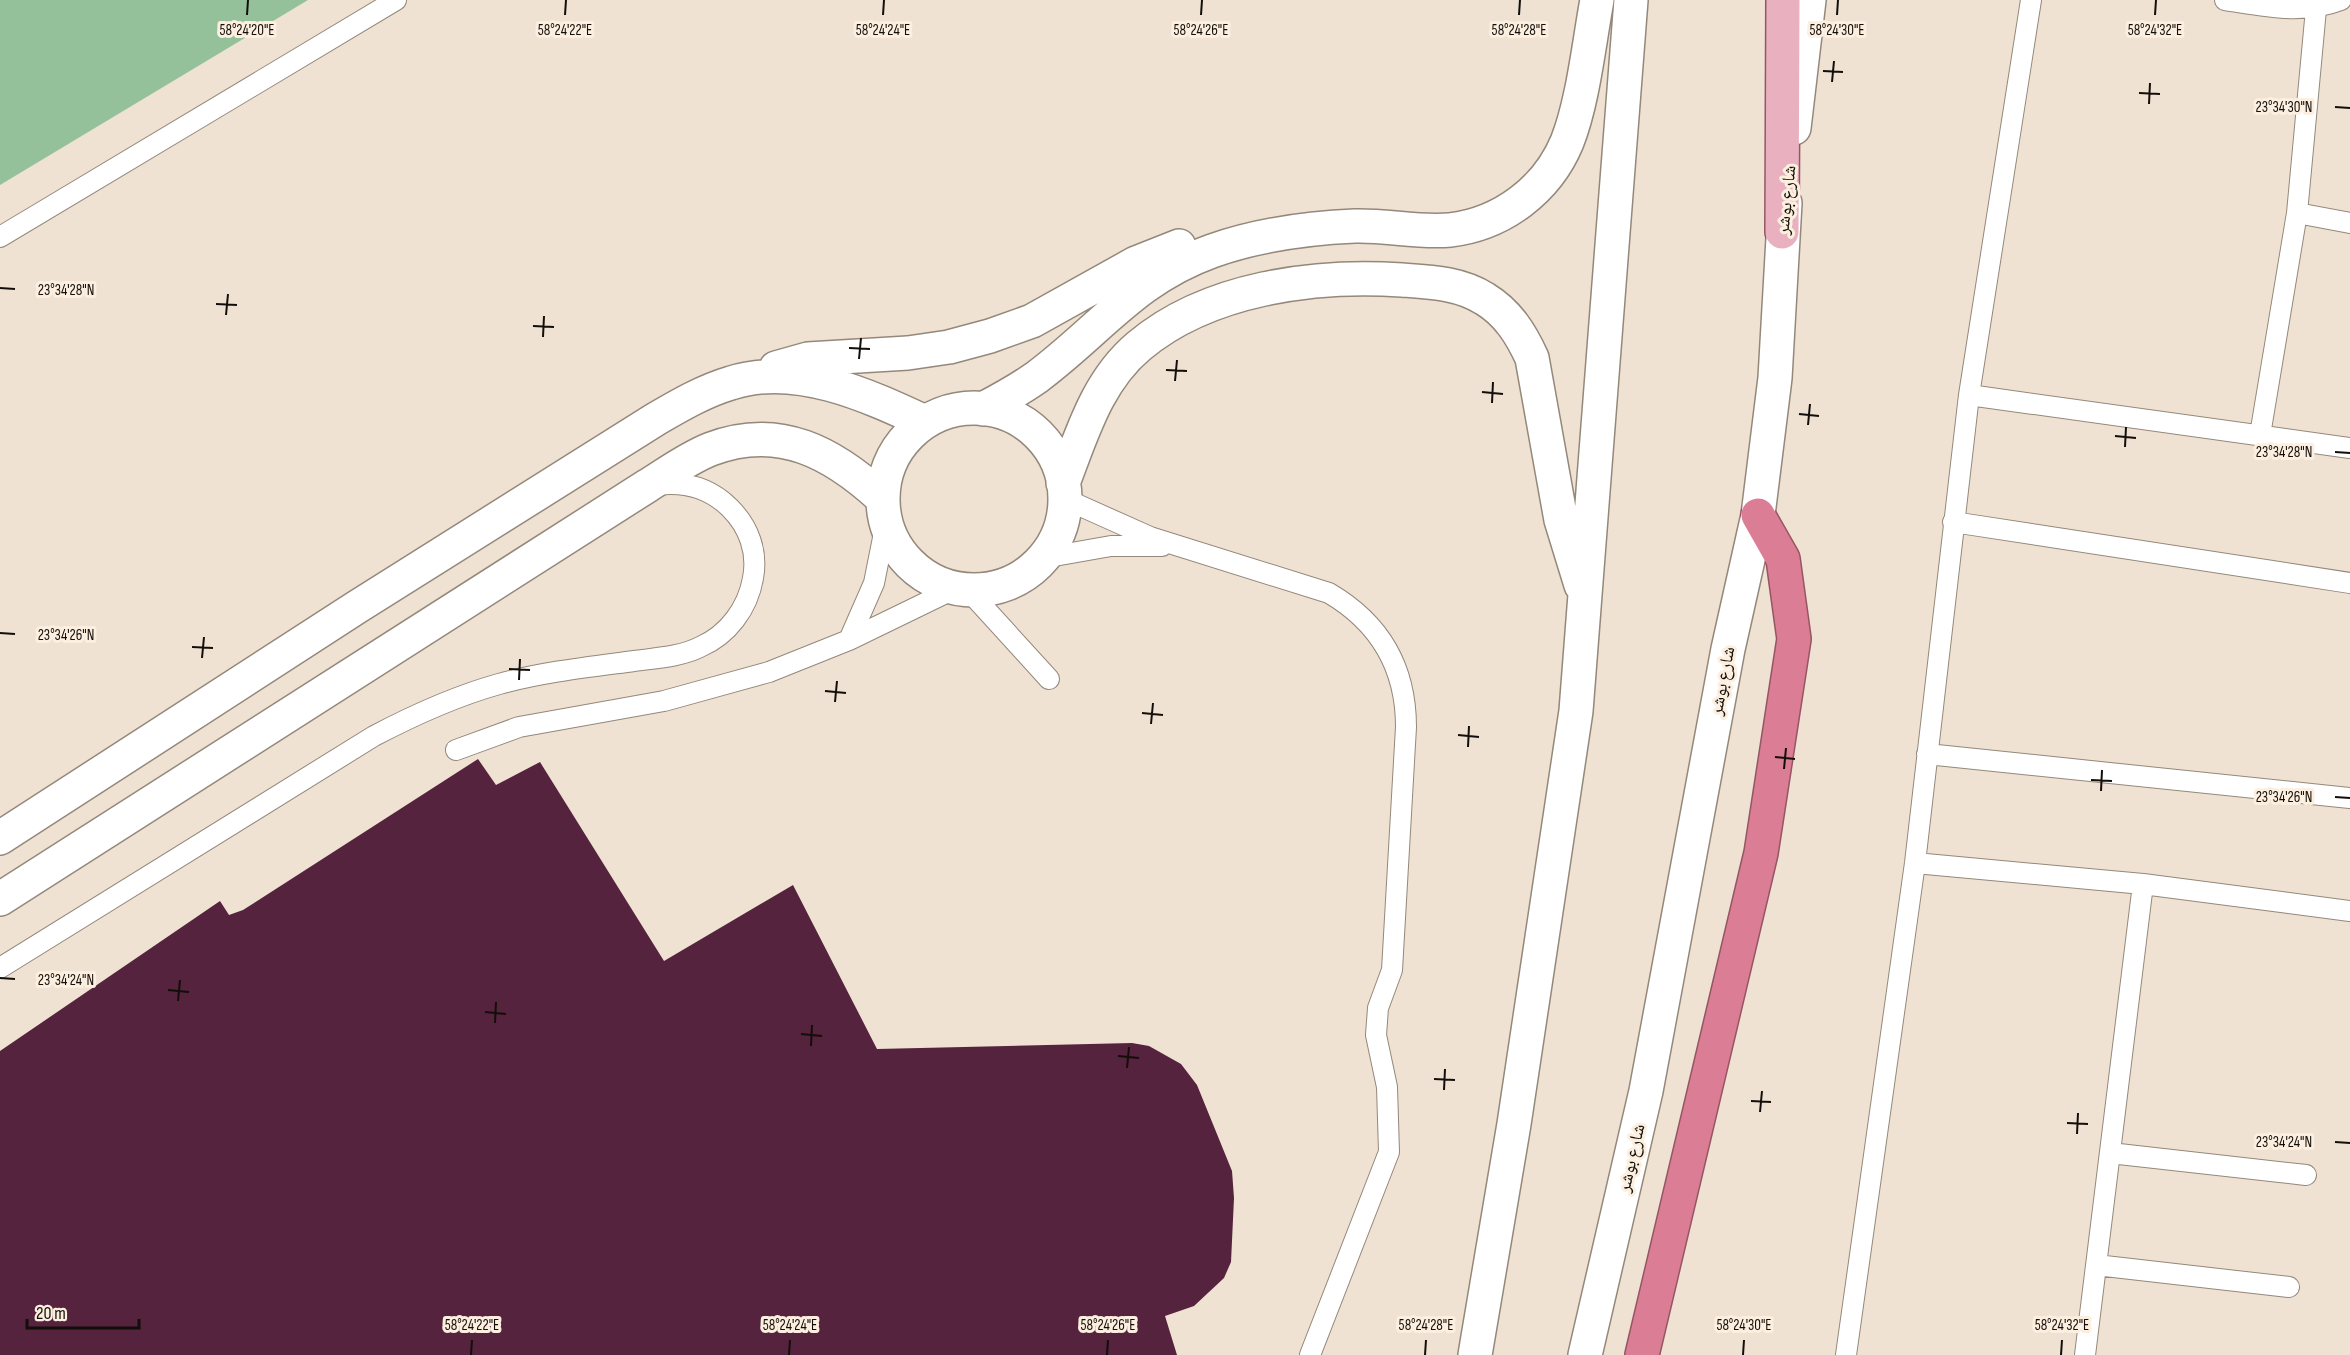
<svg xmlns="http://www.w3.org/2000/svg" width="2350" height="1355" font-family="'Sofia Sans Condensed','Noto Naskh Arabic',sans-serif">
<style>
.green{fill:#94c19a}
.building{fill:#55233e}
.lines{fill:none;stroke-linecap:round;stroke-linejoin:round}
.lane-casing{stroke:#94887b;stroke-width:22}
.secondary-casing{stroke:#94887b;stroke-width:36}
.primary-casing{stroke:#955664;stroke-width:36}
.highway-casing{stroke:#955664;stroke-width:36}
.lane{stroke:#fff;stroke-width:20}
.secondary{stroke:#fff;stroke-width:33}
.primary{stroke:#e9b1bf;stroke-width:33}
.highway{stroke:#db7d95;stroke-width:33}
.ticks{fill:none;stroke:#120e09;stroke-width:2}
.labels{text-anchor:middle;stroke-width:6;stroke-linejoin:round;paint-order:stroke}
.street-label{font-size:18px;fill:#120e09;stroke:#fcefe0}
.ticks-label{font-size:15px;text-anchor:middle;fill:#120e09;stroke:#fcefe0;stroke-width:6;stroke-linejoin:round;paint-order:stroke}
</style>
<rect width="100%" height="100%" fill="#efe2d3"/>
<path class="green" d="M0 0H308L0 185Z"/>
<path class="building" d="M478 759 496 785 540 762 664 961 793 885 877 1049 1132 1043 1149 1046 1181 1064 1197 1085 1232 1171 1234 1198 1231 1262 1224 1278 1194 1306 1165 1316 1177 1355H0V1051L220 901 229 915 243 910Z"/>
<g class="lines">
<defs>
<path id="lane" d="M2225 0C2265 6 2302 15 2341 0
M2297 213 2350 223
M0 237 396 0
M1969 395 2350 448
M2260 435 2297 213 2316 9
M1065 499 1150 537 1329 593C1380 623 1406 668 1406 727L1392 970 1378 1008 1376 1035 1387 1087 1389 1152 1310 1355
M1953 522 2350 583
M1043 558 1111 546H1162
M968 590 1049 679
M849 640 874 583 886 523
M456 750 519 727 664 701 769 672 849 640 956 588
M1927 754 2350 798
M1915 863 2143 884 2350 911
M0 968 374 736C414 715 456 696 499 684 543 672 589 667 634 661 655 658 680 657 700 647 728 635 748 608 753 578 758 552 749 527 730 508 710 488 684 481 656 485
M2110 1153 2306 1175
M2096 1265 2289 1287
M1846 1355 1915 863 1969 395 2031 0
M2085 1355 2143 884"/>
<path id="secondary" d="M1794 128 1809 0
M776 368 808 359 908 353 949 347 990 336 1032 321 1136 263 1179 246
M883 499a91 91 0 1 1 182 0a91 91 0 1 1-182 0Z
M983 409C1002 399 1020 389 1037 377 1100 330 1134 279 1212 251 1257 235 1308 228 1355 226 1386 225 1419 233 1450 230 1502 224 1547 190 1567 142 1583 102 1589 43 1597 0
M1063 483C1082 434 1097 381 1139 346 1208 288 1315 274 1402 280 1431 282 1460 283 1485 299 1508 313 1521 334 1532 358L1561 520 1581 585
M0 838 357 607 656 419C680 405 704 391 731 383 795 362 867 395 925 422
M0 899 647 486C668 473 688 458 711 449 779 423 833 453 882 498
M1475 1355 1514 1124 1576 711 1631 0
M1585 1355 1646 1091 1728 649 1758 515 1775 378 1785 203"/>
<path id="primary" d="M1782 232 1783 0"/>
<path id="highway" d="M1642 1355 1761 853 1794 639 1783 559 1758 515"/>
</defs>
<use href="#lane" class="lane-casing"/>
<use href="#secondary" class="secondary-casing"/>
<use href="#primary" class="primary-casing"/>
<use href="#highway" class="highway-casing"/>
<use href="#lane" class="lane"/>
<use href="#secondary" class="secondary"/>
<use href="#primary" class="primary"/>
<use href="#highway" class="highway"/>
</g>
<path class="ticks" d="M247 15 248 0M565 15 566 0M883 15 884 0M1201 15 1202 0M1519 15 1520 0M1837 15 1838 0M2155 15 2156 0M1823 71 1843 72M1832 82 1834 61M2139 93 2160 94M2149 104 2150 83M2335 107 2350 108M0 288 15 289M216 304 237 305M226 315 228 294M533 326 554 327M543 337 544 316M849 348 870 349M859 359 861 338M1166 370 1187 371M1175 381 1177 360M1482 392 1503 394M1492 403 1493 382M1799 414 1819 416M1808 425 1810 404M2115 436 2136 438M2125 447 2126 427M2335 452 2350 453M0 633 15 634M192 647 213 648M202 658 204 637M509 669 530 670M519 680 520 659M825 691 846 693M835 702 837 681M1142 713 1163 715M1151 724 1153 703M1458 735 1479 737M1468 747 1469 726M1775 757 1795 759M1784 769 1786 748M2091 780 2112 781M2101 791 2102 770M2335 797 2350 798M0 978 15 979M168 990 189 992M178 1001 180 980M485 1012 506 1014M495 1023 496 1002M801 1034 822 1036M811 1046 812 1025M1118 1056 1139 1058M1127 1068 1129 1047M1434 1079 1455 1080M1444 1090 1445 1069M1751 1101 1771 1102M1760 1112 1762 1091M2067 1123 2088 1124M2077 1134 2078 1113M2335 1142 2350 1143M471 1355 472 1340M789 1355 790 1340M1107 1355 1108 1340M1425 1355 1426 1340M1743 1355 1744 1340M2061 1355 2062 1340"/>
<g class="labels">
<g class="street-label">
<text transform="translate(1786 200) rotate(-84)" y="6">شارع بوشر</text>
<text transform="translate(1722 681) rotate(-79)" y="6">شارع بوشر</text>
<text transform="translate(1631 1158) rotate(-77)" y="6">شارع بوشر</text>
</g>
</g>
<g class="ticks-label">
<text x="247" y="35">58°24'20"E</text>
<text x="565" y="35">58°24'22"E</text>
<text x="883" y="35">58°24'24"E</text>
<text x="1201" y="35">58°24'26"E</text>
<text x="1519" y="35">58°24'28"E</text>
<text x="1837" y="35">58°24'30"E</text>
<text x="2155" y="35">58°24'32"E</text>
<text x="2284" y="112">23°34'30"N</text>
<text x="66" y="295">23°34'28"N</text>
<text x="2284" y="457">23°34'28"N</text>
<text x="66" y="640">23°34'26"N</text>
<text x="2284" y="802">23°34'26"N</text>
<text x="66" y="985">23°34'24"N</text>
<text x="2284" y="1147">23°34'24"N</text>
<text x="472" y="1330">58°24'22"E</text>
<text x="790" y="1330">58°24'24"E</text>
<text x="1108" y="1330">58°24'26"E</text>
<text x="1426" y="1330">58°24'28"E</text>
<text x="1744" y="1330">58°24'30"E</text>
<text x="2062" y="1330">58°24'32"E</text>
</g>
<path d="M27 1319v9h112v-9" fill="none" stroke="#120e09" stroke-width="3"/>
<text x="36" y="1319" font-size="18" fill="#120e09" stroke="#fcefe0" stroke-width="4.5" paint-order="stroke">20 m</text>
</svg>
